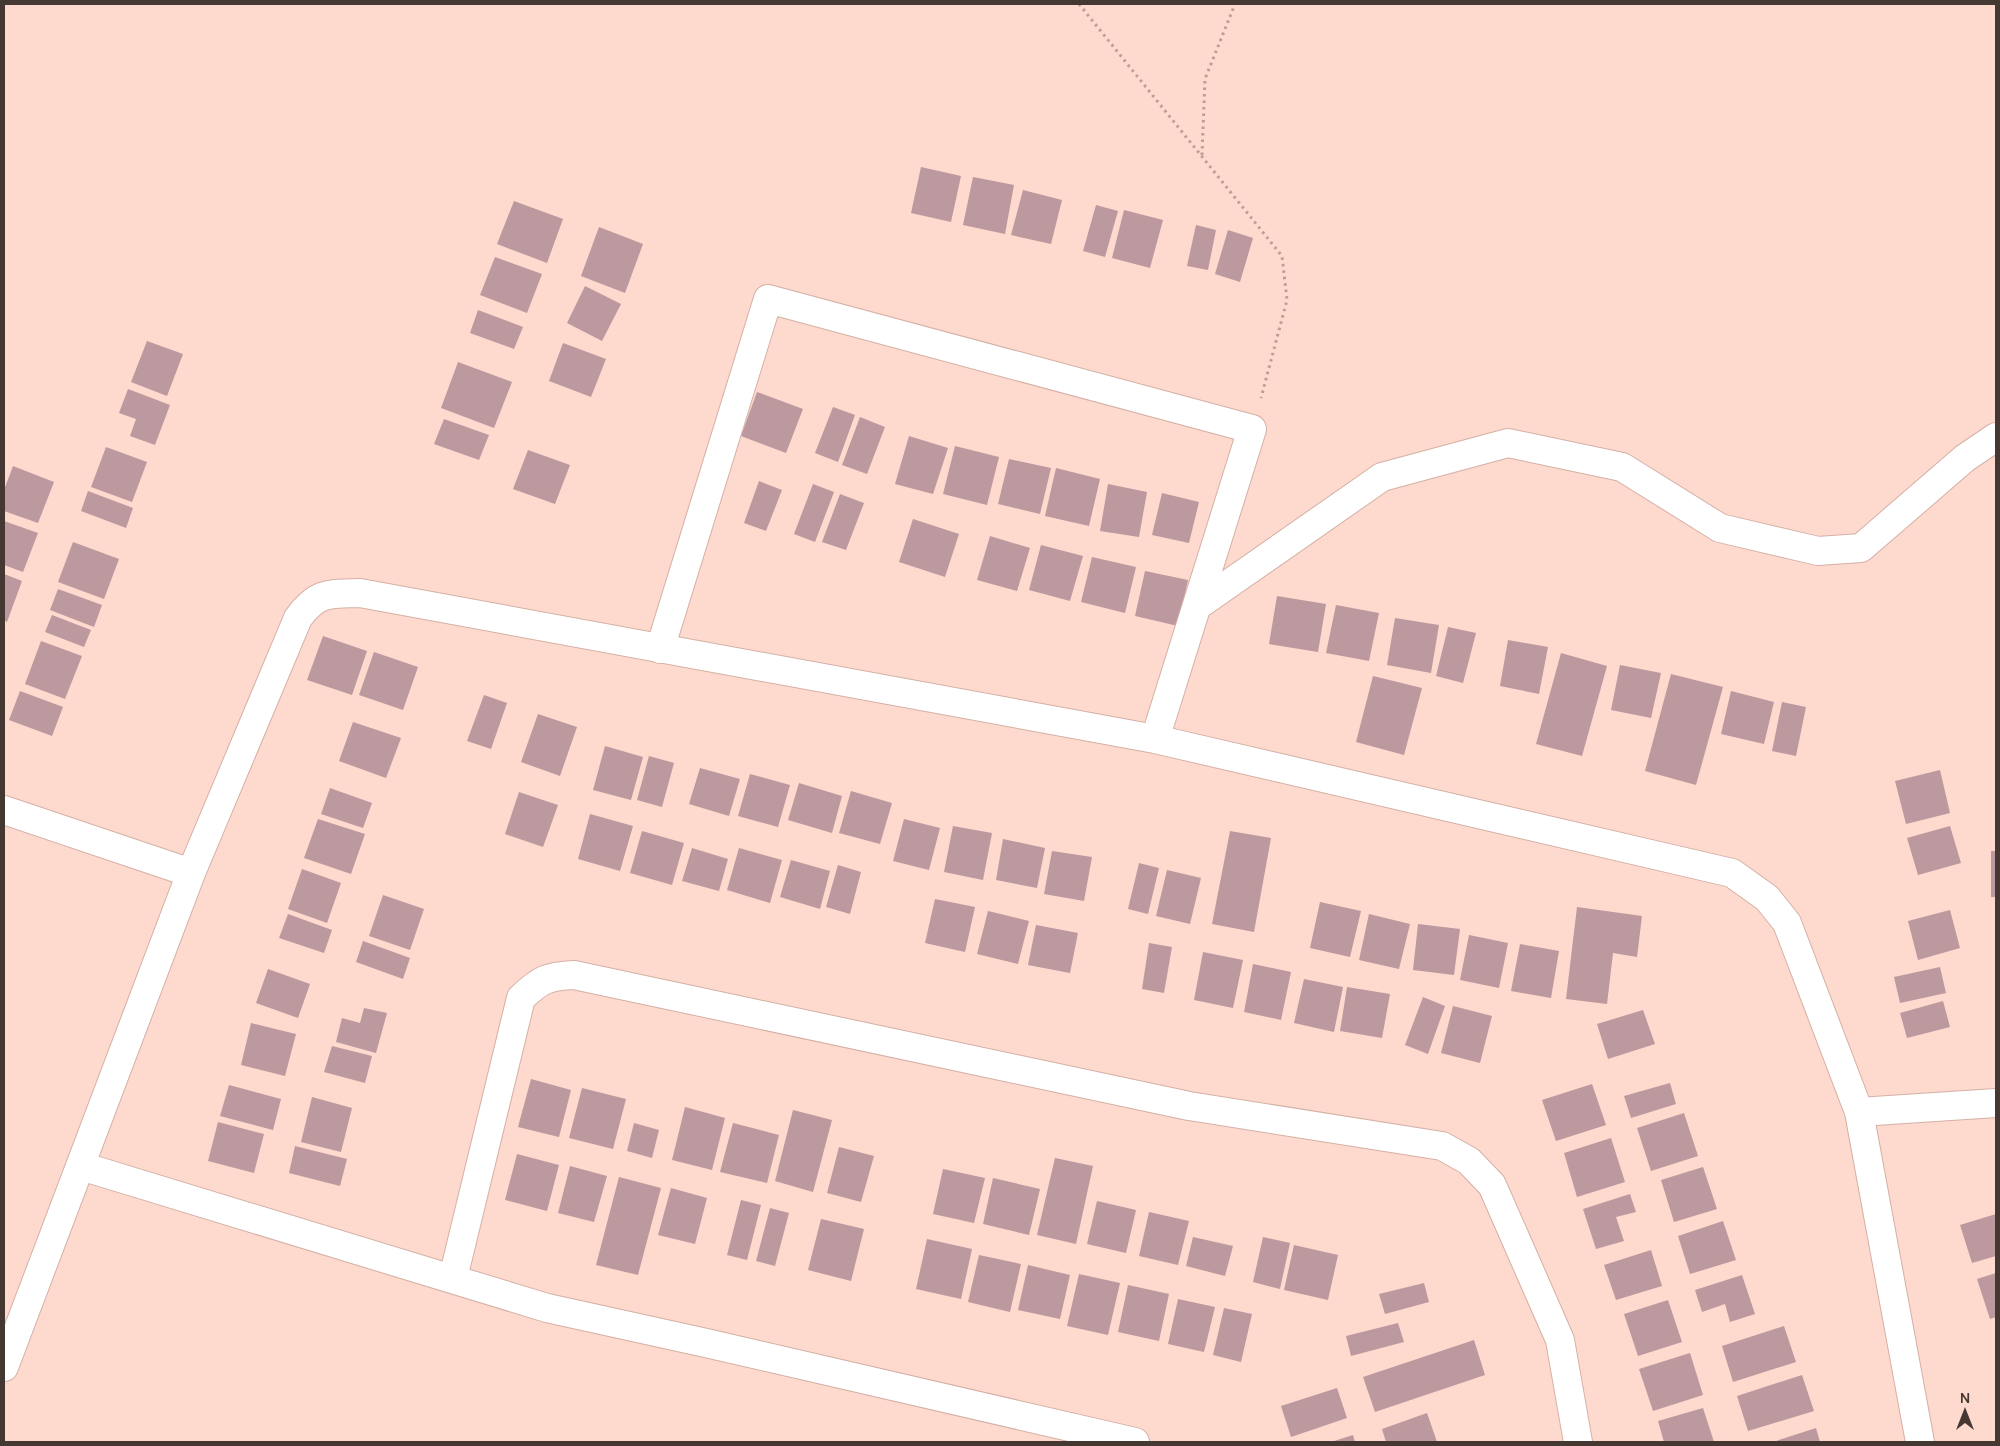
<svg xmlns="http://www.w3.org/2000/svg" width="2000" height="1446" font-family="Manrope,sans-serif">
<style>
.building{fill:#bc989f}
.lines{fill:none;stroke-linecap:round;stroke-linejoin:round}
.street-casing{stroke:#d4b0a5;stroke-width:30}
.path{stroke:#bb9e95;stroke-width:3;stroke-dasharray:2.5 4;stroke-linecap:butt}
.street{stroke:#fff;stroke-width:28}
</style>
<rect width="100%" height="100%" fill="#fed9cd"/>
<path class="building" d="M921 167 961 176 951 222 911 213Z
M973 177 1014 185 1005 234 963 225Z
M1023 190 1062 200 1051 244 1011 235Z
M514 201 563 219 547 263 497 244Z
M1096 205 1118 211 1105 257 1083 251Z
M1124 210 1163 220 1150 268 1112 258Z
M1196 225 1216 230 1208 270 1187 266Z
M599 227 643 244 625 293 581 276Z
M1228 230 1253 238 1240 282 1215 274Z
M495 257 542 274 527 313 480 295Z
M585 286 621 304 602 341 567 323Z
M478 310 523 327 514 349 470 333Z
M147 341 183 354 167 396 131 382Z
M563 343 606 359 591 397 549 381Z
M458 362 512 382 494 428 441 408Z
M128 389 170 405 155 445 130 436 136 419 119 413Z
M757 392 803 409 786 453 741 436Z
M833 407 855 415 838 462 815 453Z
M860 417 885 427 867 474 842 465Z
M444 419 489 435 479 460 434 444Z
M909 436 948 448 933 494 895 484Z
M955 446 999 457 987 505 943 494Z
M106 447 147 462 132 502 91 487Z
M528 450 570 465 555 504 513 489Z
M1009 459 1051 468 1040 514 998 504Z
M13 466 54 482 38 523 4 511V490Z
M1056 468 1100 479 1089 526 1045 516Z
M759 481 782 490 766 531 744 523Z
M813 484 834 492 815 542 794 534Z
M1108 484 1147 492 1139 537 1100 531Z
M88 491 133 508 126 528 81 511Z
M1162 493 1199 502 1189 543 1152 535Z
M840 494 864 503 846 550 822 542Z
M913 519 959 534 945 577 899 562Z
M4 521 38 533 23 572 4 565Z
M990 536 1030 548 1017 591 977 580Z
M73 542 119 559 104 599 58 582Z
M1041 545 1083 556 1070 601 1029 590Z
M1092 557 1136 567 1125 613 1081 602Z
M1145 571 1188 580 1178 626 1135 616Z
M4 574 22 581 7 622 4 620Z
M58 589 102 605 94 627 50 610Z
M1277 596 1326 604 1318 652 1269 644Z
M1336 605 1379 613 1369 661 1326 653Z
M52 615 91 630 84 647 45 632Z
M1395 618 1439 625 1431 673 1387 665Z
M1448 627 1476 633 1463 683 1436 676Z
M323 636 367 651 352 695 307 680Z
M1508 640 1548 647 1539 694 1500 686Z
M41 641 82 656 65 699 25 684Z
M374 652 418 667 403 710 359 695Z
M1561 653 1607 666 1582 756 1536 744Z
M1620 665 1661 673 1651 718 1611 710Z
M1671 674 1723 687 1696 785 1645 771Z
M1373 676 1422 688 1404 755 1356 742Z
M20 691 63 707 52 736 9 720Z
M1731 691 1774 702 1764 744 1721 734Z
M484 695 507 703 491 749 467 741Z
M1782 702 1806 707 1796 756 1772 751Z
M538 714 577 727 560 776 521 762Z
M353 722 401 738 386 778 339 761Z
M605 746 643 757 631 800 593 790Z
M649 756 674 763 662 807 637 800Z
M700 768 740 779 729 816 689 804Z
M1940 770 1950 813 1906 824 1895 781Z
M750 774 790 785 778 827 738 816Z
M799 783 842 796 832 833 788 820Z
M330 788 372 803 363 828 321 814Z
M851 791 892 803 880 844 839 833Z
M519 792 558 805 543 847 505 834Z
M590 814 633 826 620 871 578 859Z
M318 819 365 834 351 874 304 858Z
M904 819 940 828 929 870 893 861Z
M953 826 992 833 983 880 944 872Z
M1950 826 1961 863 1918 875 1907 838Z
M642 831 684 843 672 885 630 873Z
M1230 831 1271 838 1254 932 1212 924Z
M1003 839 1045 848 1037 888 996 880Z
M692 848 728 859 719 891 682 881Z
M739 848 782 860 770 903 727 890Z
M1052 851 1092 857 1084 901 1044 894Z
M1991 851H1996V897H1991Z
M791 860 830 871 820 909 780 897Z
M1139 863 1159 868 1148 914 1128 909Z
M838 865 861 872 850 914 826 907Z
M302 869 341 883 327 923 288 909Z
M1167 870 1201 878 1190 924 1156 916Z
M383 895 424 909 410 950 369 936Z
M935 899 975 907 965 952 925 943Z
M1320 902 1361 911 1350 957 1310 948Z
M1577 907 1642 916 1637 957 1613 953 1607 1004 1566 999Z
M1950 910 1960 948 1918 960 1908 921Z
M988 911 1029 921 1018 964 977 954Z
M288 914 332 930 324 953 279 938Z
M1369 914 1410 924 1399 969 1359 960Z
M1418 924 1460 929 1454 975 1413 970Z
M1036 925 1078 933 1070 973 1028 965Z
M1469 935 1508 943 1499 988 1460 980Z
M363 941 410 958 403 979 356 962Z
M1149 943 1172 947 1164 993 1142 989Z
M1520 944 1559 951 1551 998 1511 991Z
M1203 952 1243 960 1233 1008 1194 1000Z
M1253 964 1291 972 1281 1020 1244 1012Z
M1940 967 1946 993 1900 1003 1894 977Z
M268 969 310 984 298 1018 256 1003Z
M1304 979 1343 987 1334 1032 1294 1023Z
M1347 987 1390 994 1382 1038 1340 1031Z
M1423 997 1445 1006 1428 1054 1405 1045Z
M1943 1001 1950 1027 1907 1038 1900 1013Z
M1453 1006 1492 1016 1480 1063 1441 1053Z
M364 1008 387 1013 376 1053 336 1042 342 1018 360 1023Z
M1643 1010 1655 1044 1608 1059 1597 1024Z
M251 1023 296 1034 285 1076 241 1065Z
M332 1046 372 1056 365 1083 324 1072Z
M531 1079 571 1090 559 1137 518 1127Z
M1670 1083 1676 1104 1631 1118 1624 1096Z
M1592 1084 1606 1125 1556 1141 1542 1100Z
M229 1085 281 1099 273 1130 220 1116Z
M582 1088 626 1099 613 1149 569 1138Z
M312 1097 352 1108 341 1152 301 1142Z
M685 1107 725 1118 712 1170 672 1160Z
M793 1110 832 1120 813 1192 775 1181Z
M1684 1113 1698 1156 1651 1171 1637 1128Z
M218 1122 264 1134 254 1173 208 1161Z
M634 1123 659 1130 652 1158 627 1151Z
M733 1123 779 1135 767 1183 720 1172Z
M1611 1138 1625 1182 1577 1197 1564 1153Z
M295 1146 347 1159 340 1186 289 1173Z
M839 1147 874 1156 861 1202 827 1193Z
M517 1154 559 1165 547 1211 505 1200Z
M1055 1158 1093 1166 1076 1244 1037 1235Z
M570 1166 607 1176 594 1222 558 1213Z
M1703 1167 1717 1209 1674 1222 1661 1180Z
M943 1169 985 1178 974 1223 933 1214Z
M619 1177 661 1188 638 1275 596 1265Z
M993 1178 1040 1189 1029 1235 983 1224Z
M671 1188 707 1198 695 1244 658 1235Z
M1630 1194 1636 1212 1616 1217 1624 1241 1596 1249 1583 1209Z
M741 1200 761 1205 747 1260 727 1255Z
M1097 1201 1136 1210 1126 1253 1087 1244Z
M770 1208 789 1213 775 1266 756 1261Z
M1149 1212 1189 1221 1178 1265 1139 1256Z
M1996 1214V1256L1972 1263 1960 1225Z
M821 1219 864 1229 851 1281 808 1270Z
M1723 1221 1736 1260 1690 1274 1678 1236Z
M1193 1237 1233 1246 1225 1276 1186 1266Z
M1263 1237 1290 1243 1280 1289 1253 1282Z
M927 1239 972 1249 961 1299 916 1289Z
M1294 1245 1338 1255 1328 1300 1284 1290Z
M1651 1250 1662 1286 1616 1300 1604 1265Z
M979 1255 1021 1264 1010 1312 968 1302Z
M1028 1265 1070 1275 1060 1319 1018 1310Z
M1996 1273V1317L1990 1319 1977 1279Z
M1079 1274 1120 1283 1108 1335 1067 1326Z
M1742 1275 1755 1314 1730 1322 1725 1304 1702 1312 1695 1290Z
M1424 1283 1429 1302 1385 1314 1379 1294Z
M1128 1285 1169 1294 1159 1341 1118 1332Z
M1178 1299 1215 1307 1204 1352 1168 1344Z
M1668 1300 1682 1342 1638 1356 1624 1314Z
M1224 1308 1252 1314 1241 1362 1213 1355Z
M1398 1323 1404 1342 1351 1356 1346 1336Z
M1784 1326 1796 1362 1733 1382 1722 1346Z
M1474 1340 1485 1375 1375 1412 1363 1377Z
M1690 1353 1703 1395 1653 1411 1639 1369Z
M1802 1375 1814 1411 1748 1431 1737 1396Z
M1337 1388 1347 1418 1291 1437 1281 1406Z
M1703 1408 1714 1442H1664L1658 1421Z
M1427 1413 1437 1442H1386L1382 1429Z
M1816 1428 1820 1442H1773Z
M1353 1435 1355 1442H1331Z"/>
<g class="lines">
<defs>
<path id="street" d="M1197 606 1382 477 1508 443 1622 467 1720 528 1818 551 1861 548 1965 458 1996 437
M660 649 768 299 1252 429 1155 739
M4 810 191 873
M1859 1112 1996 1103
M81 1166 547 1308 706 1343 1135 1442
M453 1278 521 998C540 980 547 976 574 975L1189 1106 1442 1146 1469 1161 1492 1185 1560 1340 1578 1442
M4 1367 191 873 298 618C318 591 329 594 360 593L1155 739 1732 873 1767 898 1787 923 1859 1112 1920 1442"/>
</defs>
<use href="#street" class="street-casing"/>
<path class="path" d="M1079 4 1282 256 1287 300 1261 398
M1202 155 1205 79 1235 4"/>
<use href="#street" class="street"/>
</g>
<rect width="2000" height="1446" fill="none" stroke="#453732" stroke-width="10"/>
<g transform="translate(1965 1411)" stroke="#fed9cd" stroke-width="4" paint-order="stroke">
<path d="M0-4L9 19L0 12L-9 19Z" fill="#453732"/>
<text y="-8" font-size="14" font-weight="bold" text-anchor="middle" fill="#453732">N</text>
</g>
</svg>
